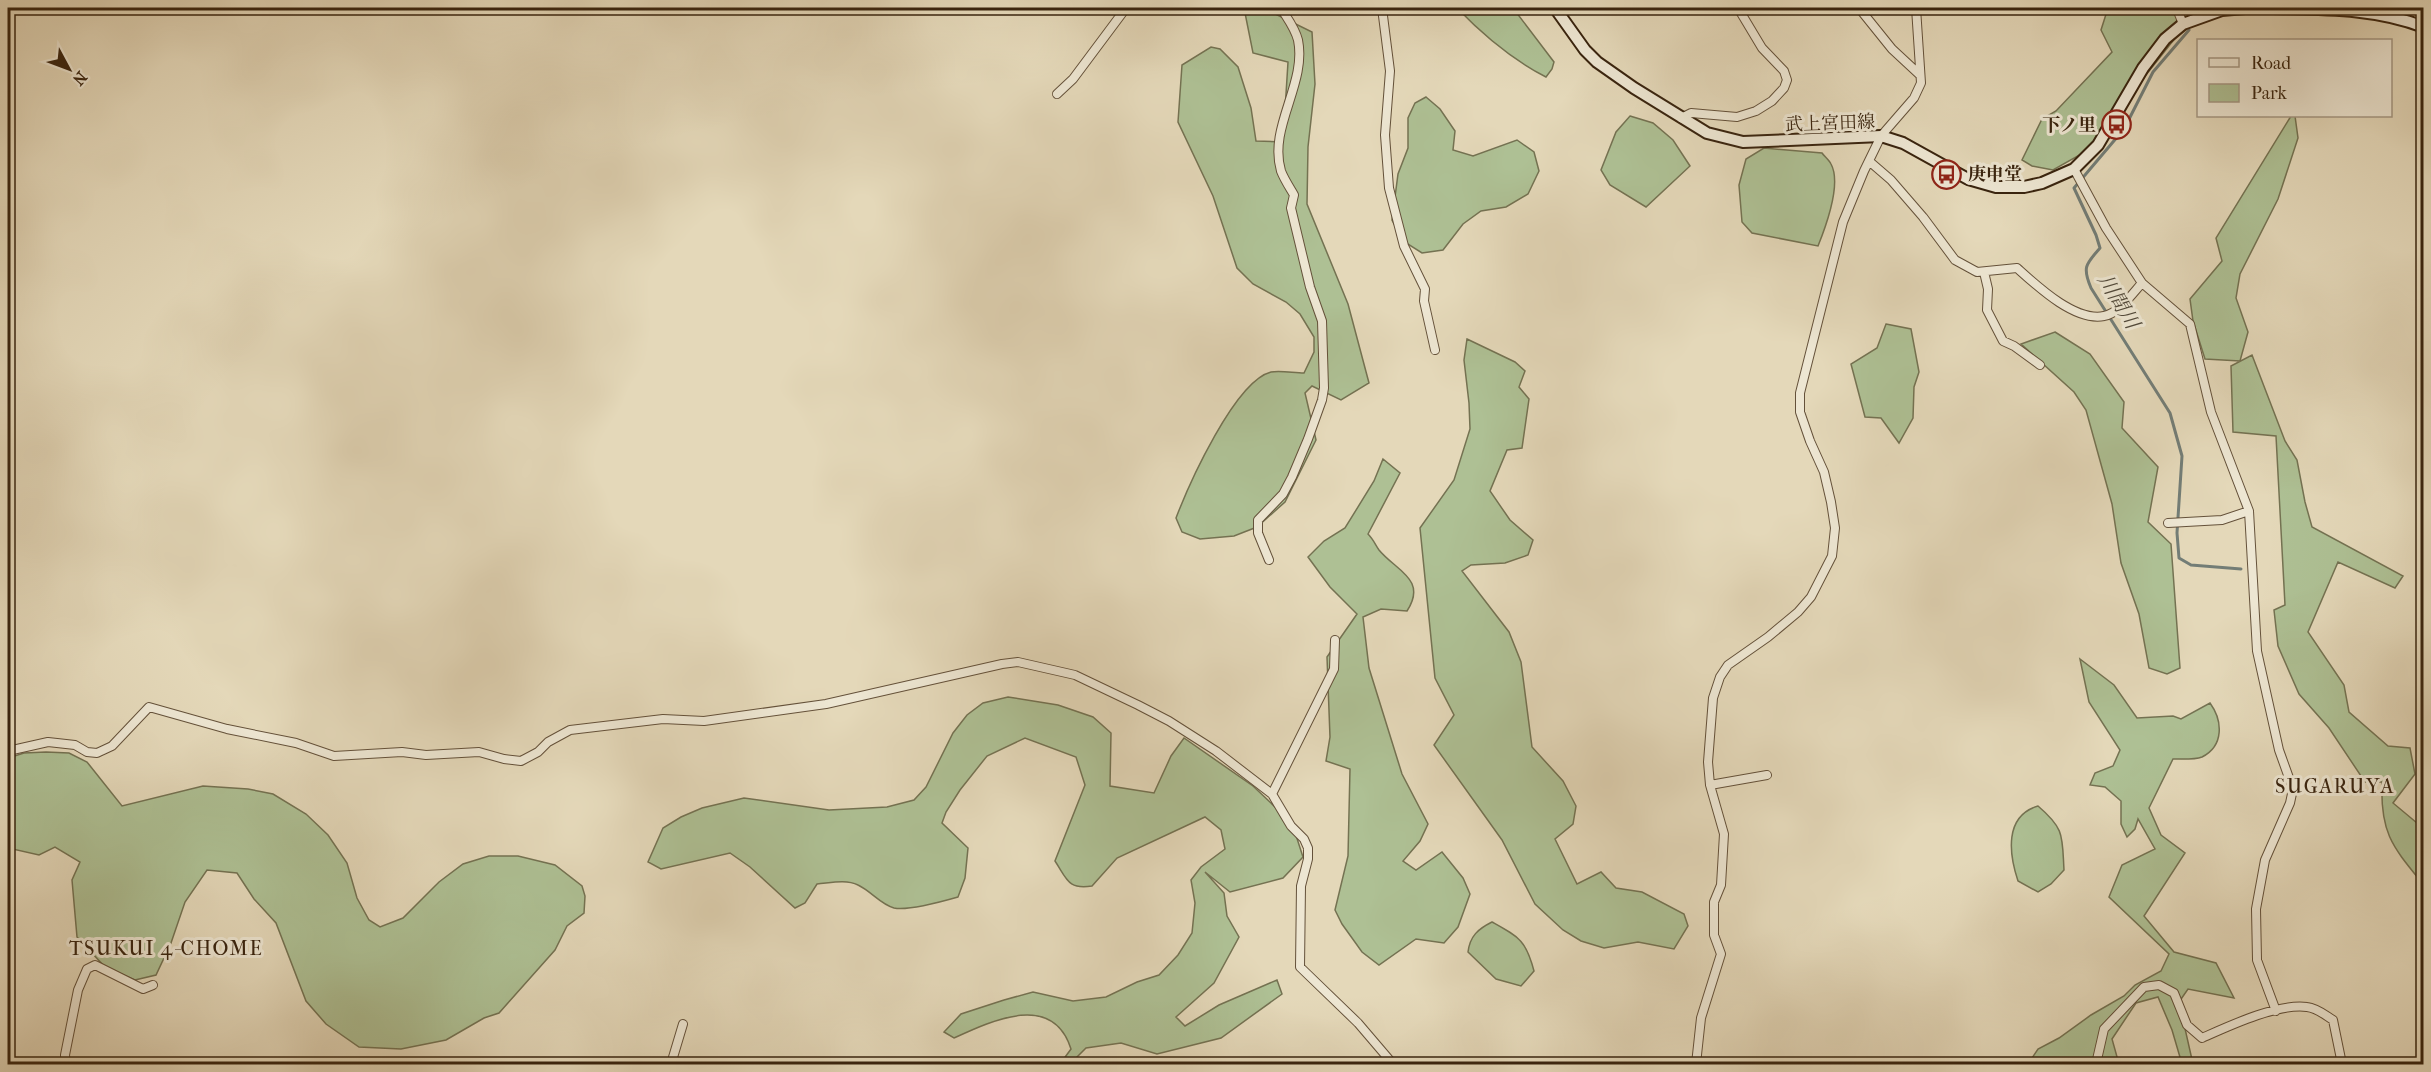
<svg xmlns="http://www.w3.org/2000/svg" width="2431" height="1072" font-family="'IM FELL French Canon','Noto Serif JP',serif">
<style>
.green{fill:#aec094;stroke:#747252;stroke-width:1.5}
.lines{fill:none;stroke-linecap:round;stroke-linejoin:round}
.stream{stroke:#737d76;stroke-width:3}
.minor-casing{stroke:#64513a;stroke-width:10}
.secondary-casing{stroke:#39240f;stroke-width:14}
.minor{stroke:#ede6d2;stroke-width:8}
.secondary{stroke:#ede6d2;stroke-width:10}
.labels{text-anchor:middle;stroke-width:6;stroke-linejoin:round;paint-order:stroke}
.street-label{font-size:18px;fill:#39240f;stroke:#ede6d2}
.poi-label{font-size:18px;font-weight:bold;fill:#39240f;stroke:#ede6d2;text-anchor:end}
.water-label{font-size:20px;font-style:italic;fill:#51493a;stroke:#ede6d2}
.neighbourhood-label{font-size:20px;letter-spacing:1.5px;fill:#39240f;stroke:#ede6d2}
</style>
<rect width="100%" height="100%" fill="#e4d8b9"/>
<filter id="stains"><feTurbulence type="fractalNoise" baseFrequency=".00333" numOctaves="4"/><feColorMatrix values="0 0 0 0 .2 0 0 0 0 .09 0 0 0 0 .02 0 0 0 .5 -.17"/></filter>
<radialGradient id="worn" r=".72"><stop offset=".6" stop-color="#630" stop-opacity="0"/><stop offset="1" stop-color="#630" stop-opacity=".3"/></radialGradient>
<path class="green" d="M1244 8H1263L1312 32 1315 84 1308 147 1307 204 1348 304 1369 383 1341 400 1312 386 1305 393 1316 440 1285 502 1257 527 1234 536 1200 539 1182 532 1176 518C1189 484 1235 381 1271 372 1280 370 1294 373 1304 373L1314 352V337L1300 314 1286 302 1253 284 1237 268 1213 196 1178 122 1182 65 1211 47 1220 49 1238 67 1251 108 1256 141 1283 142 1288 62 1253 53Z
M1457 8H1513L1554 62 1552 69 1546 77C1511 59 1484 36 1457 8Z
M2108 8H2199L2085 152 2053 170 2032 166 2022 160 2042 119 2056 111 2112 52 2101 30Z
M1426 97 1440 109 1455 131 1453 150 1473 156 1517 140 1534 152 1539 171 1528 194 1506 207 1481 211 1463 224 1443 250 1422 253 1403 241 1392 220 1398 174 1408 148V118L1415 103Z
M1630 116 1653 123 1673 140 1690 166 1646 207 1610 185 1601 170 1616 132Z
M2291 116H2295L2298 138 2278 199 2240 274 2236 298 2248 332 2240 361 2205 359 2193 321 2190 299 2222 261 2216 238Z
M1764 148 1822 153C1824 156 1829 160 1831 164 1842 184 1826 226 1818 246L1752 233 1742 222 1739 185 1746 159Z
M1886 324 1911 329 1919 372 1914 387 1913 418 1899 443 1881 418 1865 417 1851 364 1877 348Z
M2055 332 2090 354 2124 402 2122 428 2158 467 2148 522 2171 544 2180 668 2167 674 2149 668 2139 614 2121 563 2112 504 2086 410 2074 392 2021 344Z
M1467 339 1515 362 1525 371 1519 387 1529 399 1522 448 1507 450 1490 491 1510 520 1533 540 1528 555 1505 563 1471 565 1462 571 1509 632 1521 662 1532 747 1563 781 1576 806 1573 824 1555 839 1577 884 1601 872 1616 888 1642 892 1684 914 1688 926 1674 949 1638 942 1604 948 1581 941 1563 930 1535 904 1502 840 1434 745 1454 715 1435 678 1420 528 1454 480 1470 429 1469 403 1464 360Z
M2252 355 2285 441 2297 460 2305 502 2312 527 2403 576 2395 588 2338 562 2308 632 2344 685 2349 712 2388 746 2410 748 2415 774 2393 803 2423 828V884C2392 846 2380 833 2382 782H2365L2329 728 2299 694 2278 646 2274 610 2285 605 2276 436 2233 432 2231 366Z
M1383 459 1400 473 1368 534C1373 539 1375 544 1379 550 1395 570 1428 579 1407 611L1381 609 1363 617 1369 668 1402 774 1428 824 1420 841 1403 861 1416 870 1442 852 1463 878 1470 894 1458 927 1444 943 1416 939 1379 965 1362 952 1342 924 1335 910 1348 856 1350 769 1326 761 1330 737 1327 657 1357 614 1330 587 1308 557 1324 541 1345 528 1374 481Z
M2080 659 2114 685 2137 718 2173 716 2181 719 2210 703C2223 721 2224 746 2202 757 2194 760 2181 759 2173 759L2149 808 2161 835 2185 853 2144 916 2174 952 2216 963 2234 998 2188 989 2179 1002 2193 1064H2182L2172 1030 2158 997 2136 1003 2112 1039 2119 1064H2028L2038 1049 2059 1038 2091 1015 2124 996 2135 985 2161 971 2169 954 2109 897 2122 865 2155 849 2138 819 2135 829 2127 837 2121 824V801L2105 787 2090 785 2095 773 2113 766 2120 750 2089 702Z
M1008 697 1058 705 1093 717 1111 733 1110 786 1154 793 1171 756 1184 738 1253 786 1292 823 1303 857 1283 878 1230 892 1205 872 1224 893 1227 916 1239 937 1214 983 1176 1017 1185 1026 1219 1005 1277 980 1282 994 1221 1038 1157 1054 1121 1043 1086 1048 1070 1064H1060L1071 1049C1053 992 993 1020 954 1038L944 1032 961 1014 1004 1000 1033 992 1073 1001 1106 997 1137 982 1159 975 1178 955 1192 933 1195 903 1191 880 1201 867 1225 849 1221 830 1205 817 1117 858 1092 886C1068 890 1067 879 1055 861L1085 785 1076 757 1025 738 987 756 960 790 946 812 942 823 968 848 965 878 958 897C944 901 908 911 894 908 880 904 871 891 858 885 846 879 830 883 817 884L805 903 795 908 750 867 730 853 661 869 648 862 663 828 681 817 702 808 744 798 829 810 887 807 914 800 926 787 953 733 967 715 983 703Z
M46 752 69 753 87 762 122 806 203 786 248 789 273 794 306 814 328 835 347 863 357 898 369 920 380 927 403 918 439 882 463 864 489 856H518L555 865 582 886 585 896 584 913 567 926 555 950 499 1013 484 1018 446 1040 401 1049 359 1047 326 1024 306 1001 276 923 254 899 237 873 207 870 185 902 171 943 156 975 135 980 105 967 77 937 72 880 80 862 55 847 39 855 8 848V758L24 753Z
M2038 806C2065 829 2062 836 2064 870L2051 884 2038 892 2018 881C2009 854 2004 816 2038 806Z
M1492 922C1519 937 1526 940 1534 971L1521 986 1496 979 1468 952C1470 936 1478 929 1492 922Z"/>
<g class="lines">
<path class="stream" d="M2189 30 2153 72 2124 129 2074 188 2096 235 2100 248C2086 264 2082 267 2091 288L2170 413 2182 456 2177 533 2179 558 2191 565 2241 569"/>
<defs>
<path id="minor" d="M1382 8 1390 71 1385 135 1389 188 1404 246 1425 289 1424 301 1435 350
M1859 8 1892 49 1920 75
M2180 8 2177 9 2183 24
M1057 94 1073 79 1126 8
M1681 118 1691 113 1737 117 1756 111 1772 101 1784 88 1787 80 1784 71 1762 48 1738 8
M1869 161 1891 180 1923 217 1955 260 1977 272 2017 268C2037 286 2075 322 2104 316 2118 314 2133 293 2142 283
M2074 169 2106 228 2142 283 2190 324 2211 412 2249 511 2257 651 2279 750 2293 789 2290 803 2265 860 2256 909 2257 960 2276 1011
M1984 272 1988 289 1987 310 2003 341 2014 346 2040 365
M2168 523 2222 520 2249 511
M1269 560 1258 533V520L1283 494 1292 477 1308 439 1322 400 1324 388 1322 321 1310 287 1291 208 1294 195C1290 188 1284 179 1281 171 1268 127 1307 84 1298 40 1295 28 1287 18 1281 8
M8 751 48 742 75 745 87 752 97 753 112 746 149 707 227 729 296 743 334 756 402 752 426 755 479 752 504 759 521 761 538 752 548 742 570 730 663 719 704 721 826 704 1002 664 1018 662 1075 675 1138 705 1169 721 1216 751 1272 794 1291 826 1304 839 1308 848V859L1301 886 1300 967 1358 1023 1393 1064
M1710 785 1767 775
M1272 794 1334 669 1335 640
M66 1064 65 1055 78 990 87 969 95 965 143 989 153 985
M671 1064 683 1024
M1696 1064 1701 1018 1721 954 1714 935V902L1721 885 1724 834 1710 785 1708 762 1713 698 1720 677 1728 665 1768 637 1798 612 1811 597 1832 556 1835 528 1831 502 1824 472 1810 441 1800 412V393L1843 222 1864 171 1881 136 1914 98 1921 83 1916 8
M2096 1064 2104 1029 2144 987 2159 985 2174 993 2187 1025 2202 1038C2229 1026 2278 1003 2307 1007 2317 1008 2325 1015 2333 1020L2342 1064"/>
<path id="secondary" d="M1555 8 1585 50 1597 62 1634 88 1707 133 1743 142 1881 136 1903 143 1968 179 1996 187H2024L2042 183 2074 169 2098 145 2143 68 2165 39 2183 24 2222 10 2245 8
M2273 8C2324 9 2376 8 2424 27"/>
</defs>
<use href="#minor" class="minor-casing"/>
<use href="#secondary" class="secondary-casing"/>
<use href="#minor" class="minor"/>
<use href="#secondary" class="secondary"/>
</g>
<defs>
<symbol id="bus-ring" viewBox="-11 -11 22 22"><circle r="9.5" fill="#ede6d2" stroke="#8f2418" stroke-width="1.5"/><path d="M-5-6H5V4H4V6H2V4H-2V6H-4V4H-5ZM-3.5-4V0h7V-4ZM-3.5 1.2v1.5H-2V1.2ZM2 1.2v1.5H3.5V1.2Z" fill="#8f2418"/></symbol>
</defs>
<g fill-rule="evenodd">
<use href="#bus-ring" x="2100" y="108" width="33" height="33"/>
<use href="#bus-ring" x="1930" y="158" width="33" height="33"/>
</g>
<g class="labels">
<g class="street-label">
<text transform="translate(1830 123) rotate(-2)" y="6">武上宮田線</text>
</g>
<g class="poi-label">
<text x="2096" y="131">下ノ里</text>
<text x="1968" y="180" text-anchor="start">庚申堂</text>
</g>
<g class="water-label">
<text transform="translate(2119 301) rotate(59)" y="7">川間川</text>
</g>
<g class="neighbourhood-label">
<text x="2335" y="793">SUGARUYA</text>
<text x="166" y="955">TSUKUI 4-CHOME</text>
</g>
</g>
<rect width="2431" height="1072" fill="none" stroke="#e4d8b9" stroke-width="30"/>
<rect x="9" y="9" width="2413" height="1054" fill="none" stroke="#39240f" stroke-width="3"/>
<rect x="15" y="15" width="2401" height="1042" fill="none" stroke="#39240f" stroke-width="1.5"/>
<rect x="2197" y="39" width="195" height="78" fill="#ede6d2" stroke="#a59884" stroke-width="1.5"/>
<rect x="2209" y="58" width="30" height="9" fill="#ede6d2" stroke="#a59884" stroke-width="1.5"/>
<text x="2251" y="69" font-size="18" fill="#39240f">Road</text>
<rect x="2209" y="84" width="30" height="18" fill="#aec094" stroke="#a59884" stroke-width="1.5"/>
<text x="2251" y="99" font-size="18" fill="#39240f">Park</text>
<g transform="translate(69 69) rotate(131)" stroke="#ede6d2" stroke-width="4.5" paint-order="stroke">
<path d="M0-4.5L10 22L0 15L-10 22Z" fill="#39240f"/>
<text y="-9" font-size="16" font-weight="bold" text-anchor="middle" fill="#39240f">N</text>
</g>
<rect width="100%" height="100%" filter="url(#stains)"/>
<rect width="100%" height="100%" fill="url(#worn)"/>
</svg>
